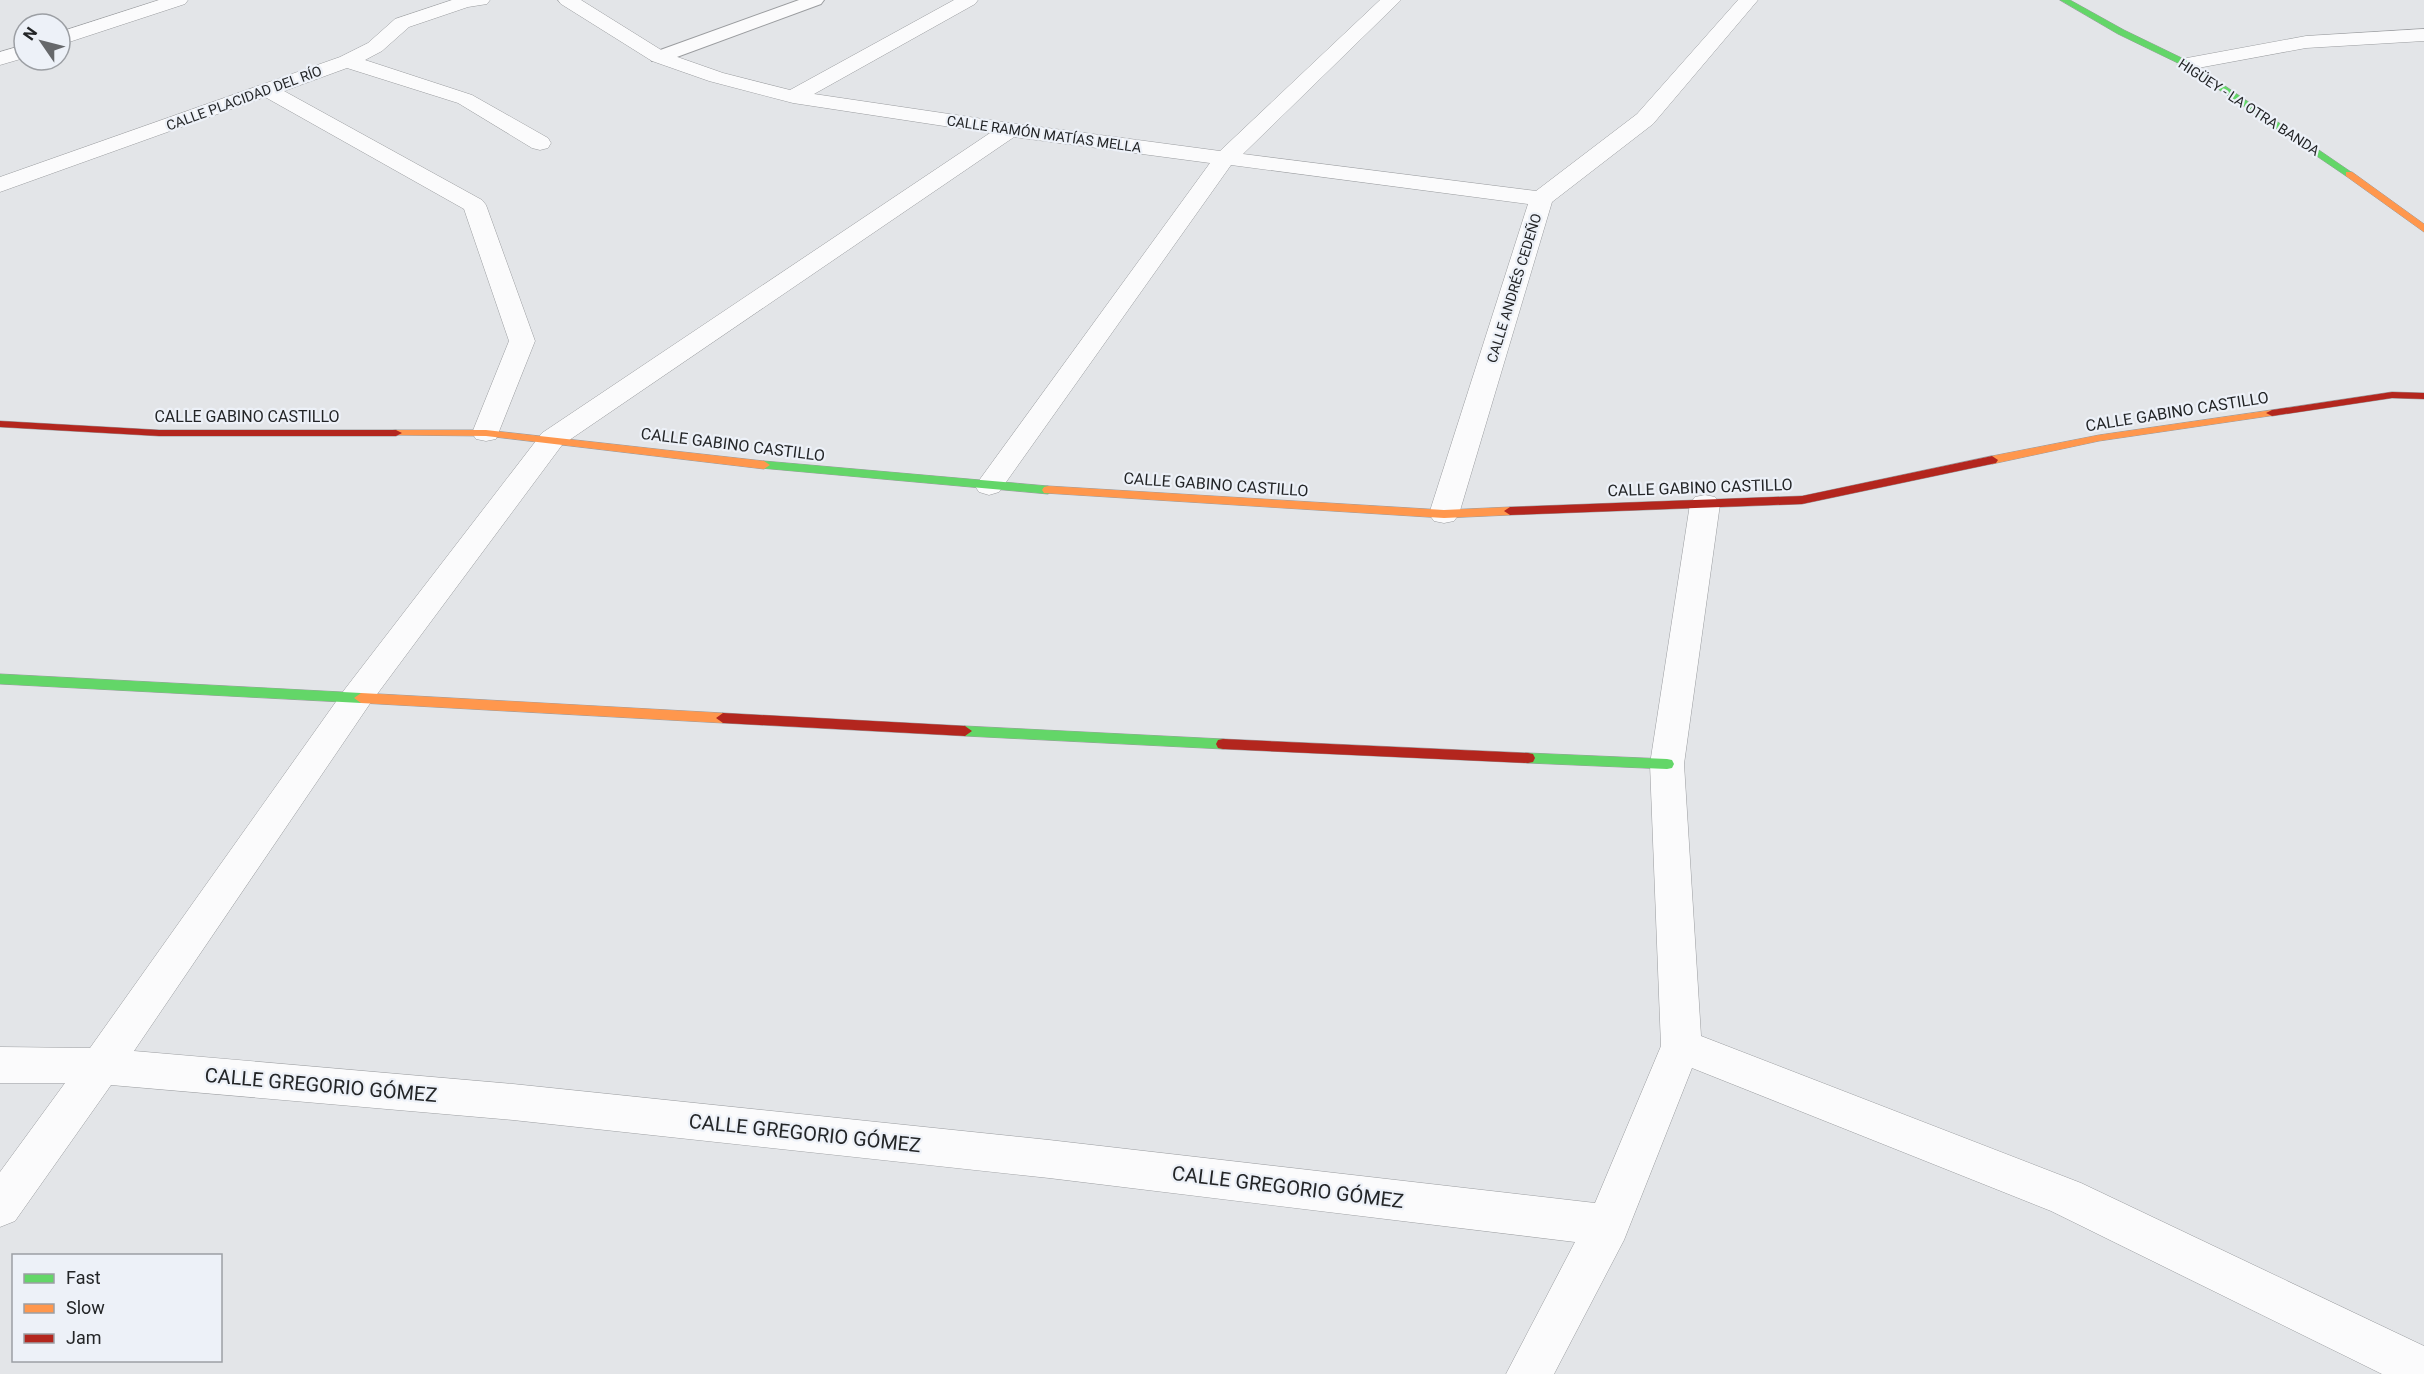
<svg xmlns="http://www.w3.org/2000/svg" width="2424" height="1374" font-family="Roboto,sans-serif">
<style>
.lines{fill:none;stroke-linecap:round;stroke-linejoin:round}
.lane-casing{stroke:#9a9c9f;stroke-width:2}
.street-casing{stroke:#9a9c9f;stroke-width:1}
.fast-casing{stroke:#9a9c9f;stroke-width:1}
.slow-casing{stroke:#9a9c9f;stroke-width:1}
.jam-casing{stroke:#9a9c9f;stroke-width:1}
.lane{fill:#fbfbfc;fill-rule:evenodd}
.street{fill:#fbfbfc;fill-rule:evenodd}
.fast{fill:#63d668;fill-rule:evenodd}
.slow{fill:#ff974d;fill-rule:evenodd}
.jam{fill:#b3261e;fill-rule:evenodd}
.labels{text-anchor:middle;stroke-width:4.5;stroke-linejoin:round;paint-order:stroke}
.far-street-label{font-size:14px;fill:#232527;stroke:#edf1f8}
.street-label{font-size:16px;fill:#232527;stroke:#edf1f8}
.near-street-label{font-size:20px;fill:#232527;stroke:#edf1f8}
</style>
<rect width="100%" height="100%" fill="#e3e5e8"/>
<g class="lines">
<defs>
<path id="lane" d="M799 0H824L821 4 666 61H652L650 57 652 53Z"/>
<path id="street" d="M159 0H188L185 4 60 45V32Z
M452 0H490L487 4 468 7 409 27 382 51 365 60 472 95 548 138 551 143 548 148 540 150 532 148 458 103 347 68 284 91 482 200 486 205 535 341 496 439 486 441 476 439 472 433 509 341 464 209 265 97 0 192V177L340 57 368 43 395 19Z
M558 0H581L666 53 723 73 790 90 954 0H978L975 4 814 94 1010 123 1220 151 1380 0H1401L1243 154 1536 191 1637 114 1738 0H1758L1653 124 1552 202 1459 514 1454 521 1444 523 1434 521 1429 514 1528 204 1231 165 999 492 989 495 979 492 975 486 1210 163 1014 137 562 445 369 705 134 1051 513 1084 1049 1140 1595 1203 1661 1046 1650 764 1690 504 1695 497 1705 495 1715 497 1720 504 1684 764 1701 1036 2081 1183 2424 1346V1374H2382L2051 1211 1692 1068 1624 1240 1554 1374H1506L1575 1242 1049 1178 513 1120 111 1085 15 1221 0 1227V1172L65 1083H0V1047L90 1048 345 689 542 433 990 133 793 103 709 81 652 61 561 4Z
M2424 29V41L2306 48 2187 70 2180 68 2177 64 2180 60 2187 58 2306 36Z
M24 45V58L0 65V52Z"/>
<path id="fast" d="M2060 0H2070L2124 30 2190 62 2354 174 2346 176 2184 66 2118 34Z
M764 461 1048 486 1054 490 1048 494 760 468 758 465Z
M0 674 361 693 368 698 361 703 0 684Z
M965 726 1223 739 1228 740 1230 744 1228 748 1223 749 965 736 958 731Z
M1528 753 1667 759 1672 760 1674 764 1672 768 1667 769 1528 763 1523 762 1521 758 1523 754Z"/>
<path id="slow" d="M2346 172H2352L2424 224V232L2346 176Z
M2272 410 2276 411V415L2099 441 1992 464 1986 460 1992 456 2099 435Z
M396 430H486L764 461 770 465 764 469 486 436 392 435V431Z
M1048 486 1444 510 1510 507 1516 511 1510 515 1444 518 1044 493 1042 490 1044 487Z
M361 693 723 713 730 718 723 723 361 703 354 698Z"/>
<path id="jam" d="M2392 392 2424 393V399L2392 398 2272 416 2266 413 2272 410Z
M0 421 159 430H396L402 433 396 436H159L0 427Z
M1992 456 1998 460 1996 463 1802 504 1510 515 1504 511 1510 507 1802 496Z
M723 713 965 726 972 731 965 736 723 723 716 718Z
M1223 739 1528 753 1533 754 1535 758 1533 762 1528 763 1223 749 1218 748 1216 744 1218 740Z"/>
</defs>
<use href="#lane" class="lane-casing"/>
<use href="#street" class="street-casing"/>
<use href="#fast" class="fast-casing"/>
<use href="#slow" class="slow-casing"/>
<use href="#jam" class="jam-casing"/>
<use href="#lane" class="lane"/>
<use href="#street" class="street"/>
<use href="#fast" class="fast"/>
<use href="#slow" class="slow"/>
<use href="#jam" class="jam"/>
</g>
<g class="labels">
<g class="far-street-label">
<text transform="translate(244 98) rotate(-20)" y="5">CALLE PLACIDAD DEL RÍO</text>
<text transform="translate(2249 107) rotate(33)" y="5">HIGÜEY - LA OTRA BANDA</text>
<text transform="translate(1044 134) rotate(8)" y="5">CALLE RAMÓN MATÍAS MELLA</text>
<text transform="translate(1514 288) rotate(-73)" y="5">CALLE ANDRÉS CEDEÑO</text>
</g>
<g class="street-label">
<text transform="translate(2177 411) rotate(-9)" y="6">CALLE GABINO CASTILLO</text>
<text x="247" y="422">CALLE GABINO CASTILLO</text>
<text transform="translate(733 444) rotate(7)" y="6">CALLE GABINO CASTILLO</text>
<text transform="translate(1216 484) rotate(4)" y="6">CALLE GABINO CASTILLO</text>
<text transform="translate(1700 487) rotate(-2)" y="6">CALLE GABINO CASTILLO</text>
</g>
<g class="near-street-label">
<text transform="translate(321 1085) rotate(5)" y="7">CALLE GREGORIO GÓMEZ</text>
<text transform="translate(805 1133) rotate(6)" y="7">CALLE GREGORIO GÓMEZ</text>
<text transform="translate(1288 1187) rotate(7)" y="7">CALLE GREGORIO GÓMEZ</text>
</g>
</g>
<rect x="12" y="1254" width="210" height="108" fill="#edf1f8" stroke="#9c9fa4" stroke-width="1.5"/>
<rect x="24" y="1274" width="30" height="9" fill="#63d668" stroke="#9c9fa4" stroke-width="1.5"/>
<text x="66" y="1284" font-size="18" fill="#232527">Fast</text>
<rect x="24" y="1304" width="30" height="9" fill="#ff974d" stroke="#9c9fa4" stroke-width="1.5"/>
<text x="66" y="1314" font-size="18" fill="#232527">Slow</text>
<rect x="24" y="1334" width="30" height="9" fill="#b3261e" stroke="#9c9fa4" stroke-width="1.5"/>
<text x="66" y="1344" font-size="18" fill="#232527">Jam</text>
<g transform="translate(42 42) rotate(305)"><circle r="28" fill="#edf1f8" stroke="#9c9fa4" stroke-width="1.5"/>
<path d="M0-4.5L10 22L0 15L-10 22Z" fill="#66686b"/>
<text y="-9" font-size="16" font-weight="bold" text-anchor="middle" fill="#232527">N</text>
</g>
</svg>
